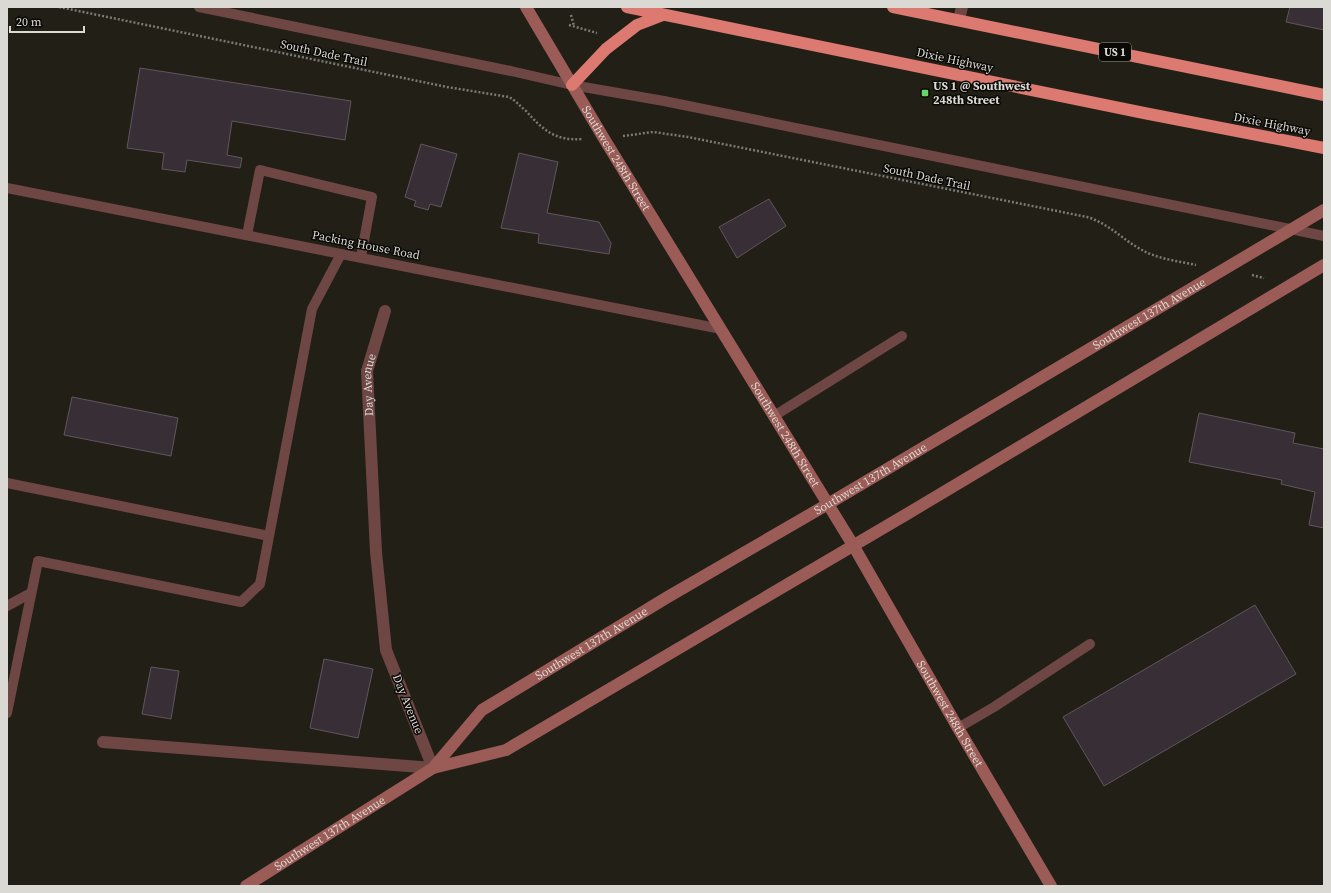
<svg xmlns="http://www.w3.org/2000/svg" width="1331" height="893" font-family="'Source Serif 4',serif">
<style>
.building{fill:#382f36;stroke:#60565e}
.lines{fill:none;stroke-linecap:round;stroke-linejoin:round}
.path{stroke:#7c7a72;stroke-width:2.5;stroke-dasharray:2 2;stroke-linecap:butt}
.lane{stroke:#6e4643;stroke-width:10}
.street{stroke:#6e4643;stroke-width:12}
.secondary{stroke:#9b5b56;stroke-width:12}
.highway{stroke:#dc7971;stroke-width:12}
.poi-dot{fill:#68d465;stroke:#0a0906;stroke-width:1.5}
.labels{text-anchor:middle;stroke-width:3;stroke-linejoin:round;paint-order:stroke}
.shield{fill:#0a0906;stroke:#9c9b96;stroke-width:1}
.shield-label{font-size:11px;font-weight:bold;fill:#dbd9d3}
.street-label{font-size:12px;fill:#dbd9d3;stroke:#0a0906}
.poi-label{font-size:12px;font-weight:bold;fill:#dbd9d3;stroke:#0a0906;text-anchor:start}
</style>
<rect width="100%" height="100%" fill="#221f16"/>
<path class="building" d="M1290 7H1324V30L1286 22Z
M140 68 351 101 345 140 232 121 227 155 242 158 240 168 187 160 185 172 162 169 164 153 127 148Z
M421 144 457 154 441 207 430 204 428 210 414 206 416 201 405 197Z
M519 153 558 162 547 213 599 222 611 243 609 254 538 243 539 234 501 228Z
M769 199 786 226 737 258 719 227Z
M72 397 178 418 171 456 64 435Z
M1199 413 1295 433 1293 443 1324 449V528L1309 525 1315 492 1281 484 1282 480 1189 462Z
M1255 605 1296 674 1104 786 1063 717Z
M324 659 373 669 358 738 310 728Z
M151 667 179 671 171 719 142 714Z"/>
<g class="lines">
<path class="path" d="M59 7 447 87 509 97C516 101 520 106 526 111 543 130 555 141 582 139
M571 15 574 26
M569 25 597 33
M623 136 653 132 688 137 1087 217C1108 223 1123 240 1142 250 1158 259 1178 261 1196 265
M1252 275 1264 278"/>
<path class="lane" d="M199 7 511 71 572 85 664 101 1324 236
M7 188 721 329
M247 235 260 170 372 197 361 257
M774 416 902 336
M7 483 269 536
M7 606 31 593
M7 713 38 561 241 602 260 584 312 309 341 254
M958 728 994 707 1090 644"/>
<g class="street">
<path d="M959 20 962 7"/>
<path id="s1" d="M103 742 433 768 386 650 376 552 367 371 385 311"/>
</g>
<g class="secondary">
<path id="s2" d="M526 7 603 137 853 545 958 728 1051 886"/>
<path d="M433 768 506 750 907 514 1324 265"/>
<path id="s3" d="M246 886 433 768 482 710 666 598 828 504 1324 210"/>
</g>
<path class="highway" d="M627 7 1144 113 1324 148
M893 7 1324 95
M572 85 606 49 637 25 663 15"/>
</g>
<rect class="poi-dot" x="921" y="89" width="8" height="8" rx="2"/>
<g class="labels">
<rect class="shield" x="1099" y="43" width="32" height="18" rx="3"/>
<g class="shield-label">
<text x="1115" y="56">US 1</text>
</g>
<g class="street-label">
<text transform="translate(324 53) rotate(12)" y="4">South Dade Trail</text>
<text transform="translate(955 60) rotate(12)" y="4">Dixie Highway</text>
<text transform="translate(1272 124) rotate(11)" y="4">Dixie Highway</text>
<text dy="4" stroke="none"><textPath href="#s2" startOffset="176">Southwest 248th Street</textPath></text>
<text transform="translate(927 177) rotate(12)" y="4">South Dade Trail</text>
<text transform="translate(366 245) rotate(11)" y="4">Packing House Road</text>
<text dy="4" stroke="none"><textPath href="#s3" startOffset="1073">Southwest 137th Avenue</textPath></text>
<text dy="4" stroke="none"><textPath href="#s1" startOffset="724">Day Avenue</textPath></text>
<text dy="4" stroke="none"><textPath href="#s2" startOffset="500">Southwest 248th Street</textPath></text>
<text dy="4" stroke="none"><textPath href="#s3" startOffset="749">Southwest 137th Avenue</textPath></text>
<text dy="4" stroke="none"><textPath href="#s3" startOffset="425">Southwest 137th Avenue</textPath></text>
<text transform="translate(408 704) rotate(68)" y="4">Day Avenue</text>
<text dy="4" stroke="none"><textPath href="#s2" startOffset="824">Southwest 248th Street</textPath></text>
<text dy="4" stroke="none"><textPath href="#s3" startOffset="99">Southwest 137th Avenue</textPath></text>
</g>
<g class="poi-label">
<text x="933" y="90">US 1 @ Southwest<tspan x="933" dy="14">248th Street</tspan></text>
</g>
</g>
<rect width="1331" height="893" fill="none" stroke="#dbd9d3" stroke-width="16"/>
<path d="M10 26v6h74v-6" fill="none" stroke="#dbd9d3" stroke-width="2"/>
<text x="16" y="26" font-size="12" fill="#dbd9d3" stroke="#0a0906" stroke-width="3" paint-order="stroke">20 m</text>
</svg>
